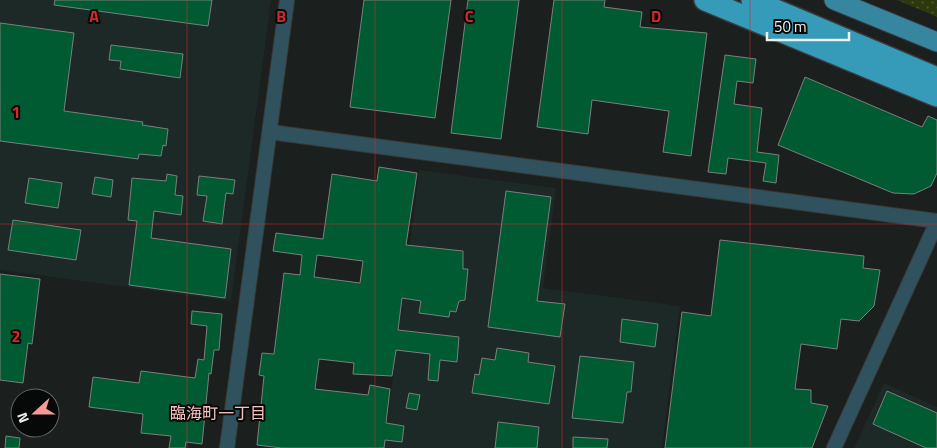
<svg xmlns="http://www.w3.org/2000/svg" width="937" height="448" font-family="'Titillium Web','Noto Sans JP',sans-serif">
<style>
.built{fill:#1d2927}
.grass{fill:url(#grass-dots)}
.building{fill:#005b33;stroke:#7b7f7c;fill-rule:evenodd}
.lines{fill:none;stroke-linecap:round;stroke-linejoin:round}
.minor-casing{stroke:#393c3b;stroke-width:16}
.major-casing{stroke:#393c3b;stroke-width:21}
.highway-casing{stroke:#393c3b;stroke-width:24}
.minor{stroke:#2f525e;stroke-width:14}
.major{stroke:#36869f;stroke-width:19}
.highway{stroke:#369ab9;stroke-width:21}
.grid{fill:none;stroke:#d62828;stroke-width:1;stroke-opacity:0.55}
.labels{text-anchor:middle;stroke-width:4;stroke-linejoin:round;paint-order:stroke}
.neighbourhood-label{font-size:16px;fill:#f7c3c0;stroke:#070808}
.grid-label{font-size:16px;text-anchor:middle;font-weight:bold;fill:#d62828;stroke:#070808;stroke-width:4;stroke-linejoin:round;paint-order:stroke}
</style>
<defs>
<pattern id="grass-dots" width="8" height="8" patternUnits="userSpaceOnUse" patternTransform="scale(1.25)"><rect width="8" height="8" fill="#2d390d"/><path d="M2 2h.1M6 6h.1" fill="none" stroke="#4c5631" stroke-width="1.8" stroke-linecap="round"/></pattern>
</defs>
<rect width="100%" height="100%" fill="#1b1f1e"/>
<path class="built" d="M0 0H271L231 301 0 270Z
M419 170 556 188 543 288 680 306 662 448H384Z
M884 383 937 407V448H854Z"/>
<path class="grass" d="M897 0H937V17Z"/>
<path class="building" d="M55 0H212L208 26 54 5Z
M364 0H451L435 118 350 107Z
M468 0H519L501 139 451 133Z
M554 0H605L604 7 642 12 640 27 707 33 691 156 663 152 669 111 592 100 588 134 537 127Z
M0 23 74 33 64 111 143 122 142 125 168 129 166 146 163 145 161 156 139 154 138 159 0 141Z
M111 45 183 54 180 78 120 69 121 61 109 60Z
M725 55 756 59 753 83 737 81 734 104 762 108 757 152 779 155 776 183 763 181 766 163 728 158 726 174 708 172Z
M805 77 922 127 928 116 937 120V173L931 186 914 194 893 193 778 145Z
M379 167 417 173 406 245 463 251V269H468L465 300 459 301 456 312 450 311 449 317 419 313 421 301 402 298 398 330 459 337 457 362 440 360 438 381 428 380 430 354 396 350 392 376 353 374 354 363 319 359 315 389 368 395 370 385 390 389 386 423 404 426 402 442 385 440 384 448H282L257 445 264 376 259 375 262 353 274 354 284 273 300 275 302 255 273 251 276 233 323 239 332 174 377 181ZM317 255 363 261 360 283 314 277Z
M167 174 177 176 175 195 183 196 181 215 154 211 151 238 231 249 225 298 129 285 137 221 128 220 132 178 166 181Z
M199 176 235 180 233 194 226 193 222 224 203 221 207 196 197 195Z
M95 177 113 180 111 197 92 194Z
M29 178 62 183 58 208 25 203Z
M506 191 551 197 537 301 565 304 560 337 488 327Z
M13 220 81 230 76 260 8 250Z
M720 240 864 256 863 268 880 270 874 306 859 321 841 319 837 349 801 344 795 389 811 390V403L828 406 812 448H665L682 312 711 316Z
M0 274 40 279 32 344 28 343 23 383 0 380Z
M192 311 222 314 219 350H214L211 374 209 373 202 444 186 442 185 448H169L171 436 141 433 143 414 89 407 93 377 139 383 141 371 195 378 198 359 204 360 207 326 191 324Z
M622 319 658 324 655 347 620 342Z
M497 348 529 353 528 362 555 366 549 404 472 393 475 374 479 375 482 358 495 360Z
M580 356 634 362 631 392H627L623 423 572 418Z
M887 391 937 413V448H926L873 424Z
M409 393 420 395 417 410 406 408Z
M498 422 539 427 537 448H495Z
M6 436 20 438 19 448H5Z
M573 437 608 439 607 448H573Z"/>
<g class="lines">
<defs>
<path id="minor" d="M270 132 937 221
M227 448 287 0
M834 448 937 222"/>
<path id="major" d="M834 0 937 42"/>
<path id="highway" d="M705 0 937 96
M752 0 937 78"/>
</defs>
<use href="#minor" class="minor-casing"/>
<use href="#major" class="major-casing"/>
<use href="#highway" class="highway-casing"/>
<use href="#minor" class="minor"/>
<use href="#major" class="major"/>
<use href="#highway" class="highway"/>
</g>
<path class="grid" d="M187 0V448M375 0V448M562 0V448M750 0V448M0 224H937"/>
<g class="labels">
<g class="neighbourhood-label">
<text x="218" y="419">臨海町一丁目</text>
</g>
</g>
<g class="grid-label">
<text x="94" y="22">A</text>
<text x="281" y="22">B</text>
<text x="469" y="22">C</text>
<text x="656" y="22">D</text>
<text x="16" y="118">1</text>
<text x="16" y="342">2</text>
</g>
<g transform="translate(35 413) rotate(249)"><circle r="24" fill="#070808" stroke="#636565"/>
<path d="M0-4L9 19L0 12L-9 19Z" fill="#f59b97"/>
<text y="-8" font-size="14" font-weight="bold" text-anchor="middle" fill="#eef0f0">N</text>
</g>
<path d="M767 32v8h82v-8" fill="none" stroke="#eef0f0" stroke-width="2.5"/>
<text x="774" y="32" font-size="15" fill="#eef0f0" stroke="#070808" stroke-width="4" paint-order="stroke">50 m</text>
</svg>
